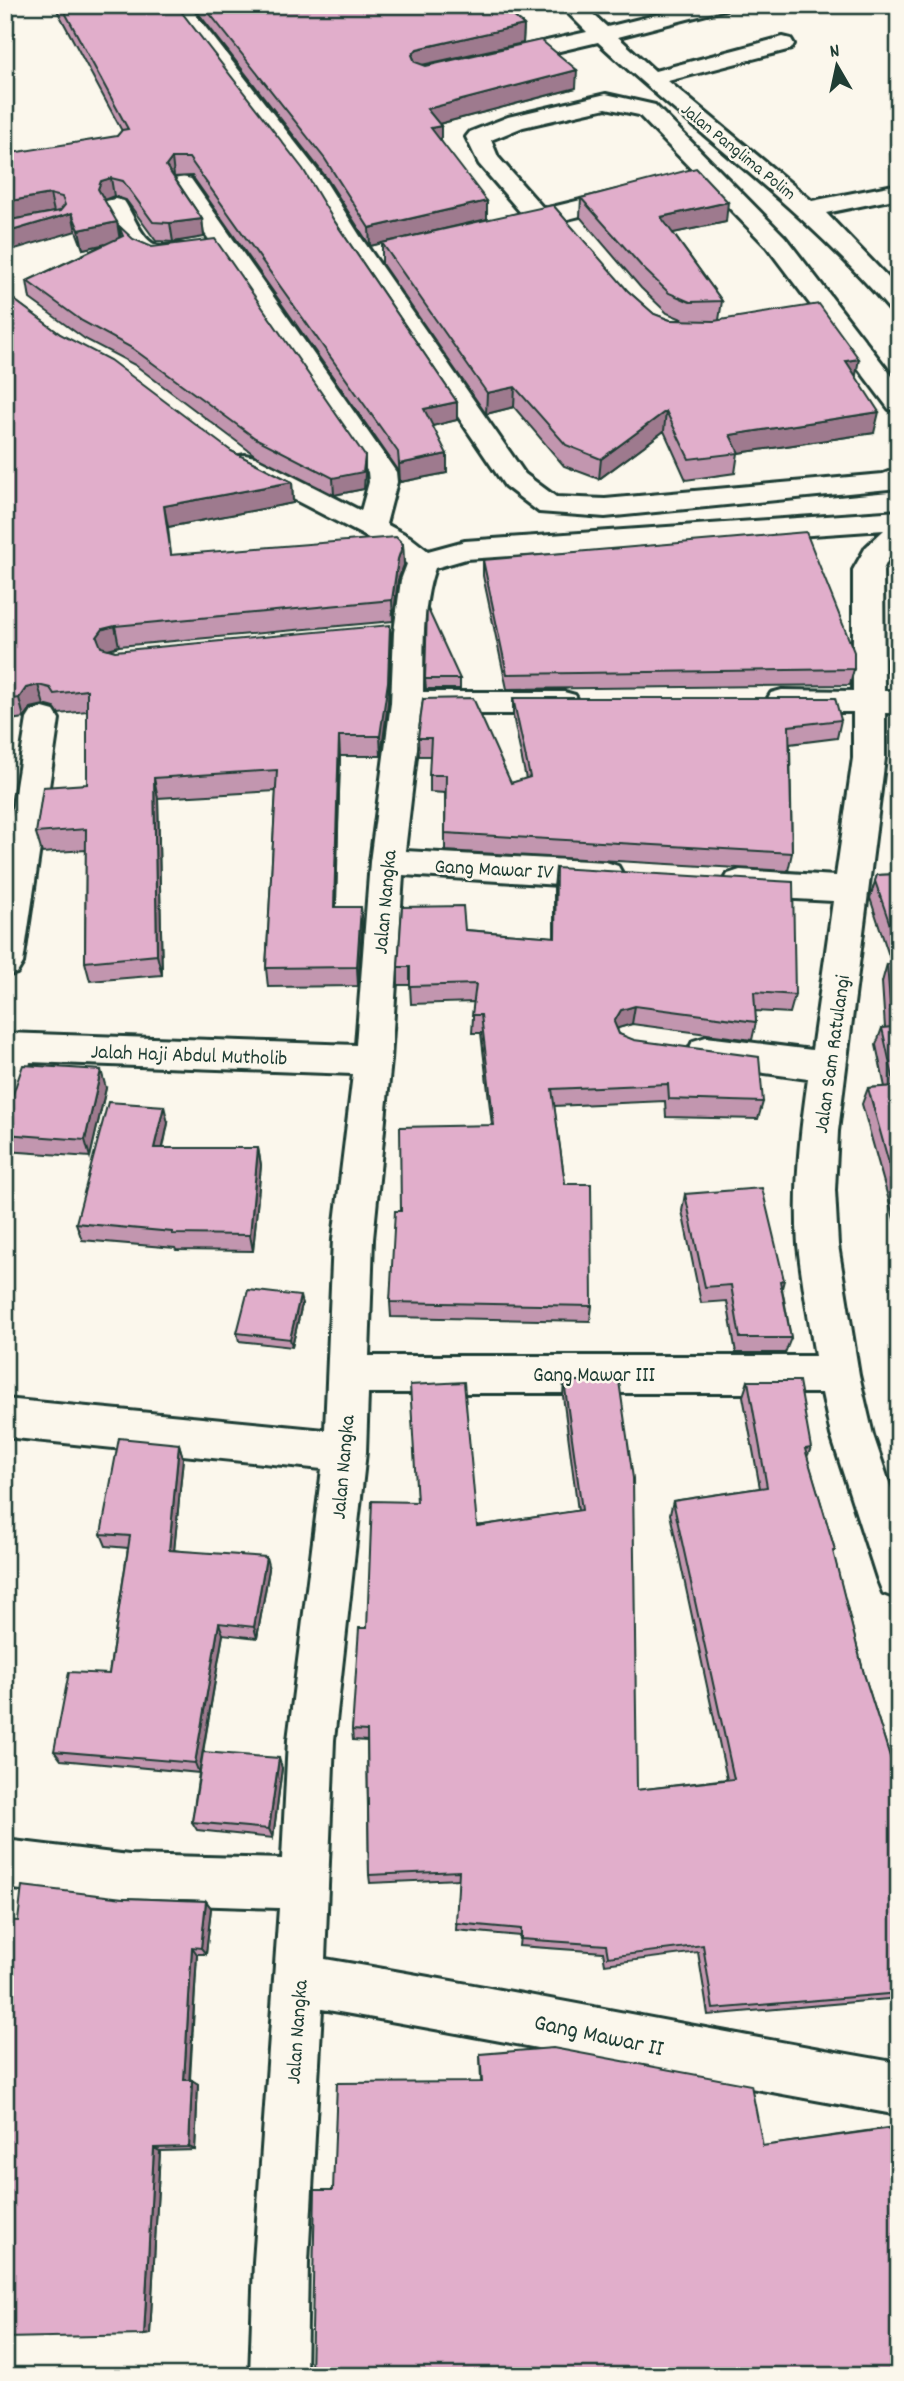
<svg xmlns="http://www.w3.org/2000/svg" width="904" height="2381" font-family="Dekko,sans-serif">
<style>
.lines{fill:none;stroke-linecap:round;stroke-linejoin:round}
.minor-casing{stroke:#1f3d34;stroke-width:6}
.minor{fill:#fbf7ec;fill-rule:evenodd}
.wall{fill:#c296af;stroke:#1f3d34;stroke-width:2}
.shaded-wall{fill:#9e7a8e;stroke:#1f3d34;stroke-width:2}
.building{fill:#e1aecb;stroke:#1f3d34;stroke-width:2}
.labels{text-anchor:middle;stroke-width:5;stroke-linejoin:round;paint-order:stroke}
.far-street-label{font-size:18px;fill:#1f3d34;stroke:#fbf7ec}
.street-label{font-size:21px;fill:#1f3d34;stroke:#fbf7ec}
.near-street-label{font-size:24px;fill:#1f3d34;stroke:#fbf7ec}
</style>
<rect width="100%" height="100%" fill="#fbf7ec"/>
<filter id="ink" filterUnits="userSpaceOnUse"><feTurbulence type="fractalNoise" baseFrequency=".0143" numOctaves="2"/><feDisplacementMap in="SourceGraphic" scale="14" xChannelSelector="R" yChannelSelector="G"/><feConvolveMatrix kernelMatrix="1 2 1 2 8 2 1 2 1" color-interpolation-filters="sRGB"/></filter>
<g filter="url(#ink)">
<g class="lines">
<defs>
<path id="minor" d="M167 5H188L324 179 360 236 525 474 556 497 605 499 883 474 899 468V488L605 517 539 512 505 486 336 236 306 186Z
M560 5H583L607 27 696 5H729L726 9 618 37 655 71 783 37 791 39 794 44 791 49 668 81 812 201 899 184V198L826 213 899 289V313L890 310C804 208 695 133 598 42L500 65 492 63 489 58 492 53 587 32Z
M606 94 655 105 785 237 899 385V411L889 409 767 247 639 115 606 108 523 127 491 140 498 157 544 209 630 188 638 190 642 195 638 200C613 207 526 233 506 228L503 223 506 218 522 214 479 164 466 137 470 132 508 117Z
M183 177 191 179 396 472 397 482 386 524 410 537 428 551 465 541 899 511V547L888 559 883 570 884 691H899V713H885V758L838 1131 835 1190 838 1245 859 1375 873 1435 899 1512V1599L883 1593 877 1578 831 1435 822 1393H368L366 1452 334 1740 325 1959C517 1991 707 2030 899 2063V2115C706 2081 515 2042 322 2009L308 2262 306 2376H250L254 2262 279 1908 129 1903 5 1888V1840L129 1855 282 1859 288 1740 322 1469 5 1437V1399L325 1430 333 1239 353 1074 30 1062 24 1093 18 1104 5 1108V1033L356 1045 370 862 391 703 394 632 401 580 407 564 390 549 235 469 231 463 235 457 245 455 255 457 361 511 369 482 368 472 171 184 175 179ZM884 530 866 547 853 570V691L782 690 771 693 766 701 771 709 782 712H853V758L836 876 740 870 728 874 723 883 728 892 740 896 833 901 812 1050 706 1037 693 1041 688 1051 693 1061 706 1065 808 1079C800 1134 794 1189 798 1245 802 1282 809 1319 815 1356H369L373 1239 391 1060 403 875 606 888 618 884 623 875 618 866 606 862 405 851 421 714H564L575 711 580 703 575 695 564 692H423C424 652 421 606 435 568L466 559Z
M115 199 124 201C133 214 144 247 162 246 172 246 179 243 190 246L193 251 190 256C132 271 129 250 103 206L106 201Z
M43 708 54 711 59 719 23 963 17 973 5 976V854L27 719 32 711Z"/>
</defs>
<use href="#minor" class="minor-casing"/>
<use href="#minor" class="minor"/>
</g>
<path class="wall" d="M54 5H176L333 219 457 402V420L432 426 447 473 400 482 398 470 192 176 174 177 202 219 204 237 173 242 156 241 126 200 114 196 104 200 120 237H121L119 226 365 473 364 489 334 495 256 456 135 365 85 339 30 299 27 281 107 243 83 249 76 231 5 221 117 136 122 131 59 14Z
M192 5H500L524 25 523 43 424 65 576 88 439 124 441 141 487 219 628 291 654 314 670 320H684L667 313 641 288 580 217 581 198 726 222 673 233 722 301 719 320 856 377 874 433 738 453 735 473 686 480 664 431 599 479 564 466 514 407 486 414 382 264V243L370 246 326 177Z
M5 293 60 334 231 451 292 482 293 503 168 527 171 555 403 544 404 565 398 580 393 621 119 646 109 649 115 651 390 646 388 703 381 756H340L336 907H361L362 926 358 986 268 987 266 968 276 791 158 798 162 975 90 981 85 962 86 850 42 853 36 833 87 784V711L59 714 55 708 44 705 31 708 24 718 10 720 5 742Z
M483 560 854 669 850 685 507 689 483 576Z
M425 679H460V689H426Z
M513 698 841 720 837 738 790 744 792 853 788 871 445 851V793L430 792V756H419L418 738 423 699 511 783 526 779 513 716Z
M556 868 795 995 790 1013 755 1011 756 1022 752 1040 632 1024 618 1028 617 1030 619 1034 763 1102 758 1119 666 1117 665 1101 554 1106 565 1184 592 1306 590 1321 391 1317 390 1302 401 1211 492 1125 481 1033H472L474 1002 411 1004 410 985H398V967L465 930 554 937V887Z
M899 874V1237L862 1104 868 1088 885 1087 876 1045 882 1028H885L882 982 887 964 892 965 870 898 877 875Z
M106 1088 90 1157 6 1151 5 1148V1117Z
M168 1123 163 1148H258L261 1165 253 1251 176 1250 175 1248 82 1240 76 1223Z
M685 1194 784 1280 782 1288 791 1338 785 1353H736L727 1301 701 1303 682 1211Z
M302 1304 292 1347 239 1341 237 1333Z
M899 1325V1356L893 1338Z
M564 1381 637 1790 727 1779 670 1514 673 1501 760 1488 743 1396 748 1381 811 1448 807 1457 835 1550 833 1553 864 1674 897 1779 893 1783 899 1805V1998L708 2015 698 1952 605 1964 603 1952 519 1946 520 1936 456 1930 459 1879 370 1883 369 1875 367 1741 353 1740 352 1730 367 1628 477 1526 578 1511 563 1396Z
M179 1444 183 1458 174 1550 269 1569 257 1638 223 1634 203 1752 282 1768 273 1838 197 1830 192 1822 199 1773 61 1760 54 1751 109 1674 128 1548 106 1546 101 1534Z
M123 1898 206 1901 211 1908 206 1954H197L190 2080 198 2084 195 2150 160 2151 150 2334 144 2335 18 1921Z
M480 2054 763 2146 894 2127 893 2125 899 2123V2376L333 2190 481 2082Z"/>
<path class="shaded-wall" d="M524 25 523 43 417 66 412 55 417 49Z
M577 70 576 88 427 127V109Z
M441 126V145L431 128Z
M172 158 174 176 168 184 166 166Z
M111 178 114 196 104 200 98 189 101 181Z
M50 194 54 212 5 221V202Z
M487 201V219L370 246 369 228Z
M728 202 726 222 659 236 661 217Z
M72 213 76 231 5 252V233Z
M202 219 204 237 173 242 170 223Z
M117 222 120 241 83 249 79 230Z
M859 359 855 380 846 361Z
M515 387 514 407 486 414 487 393Z
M457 402V420L424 428V409Z
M666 411 664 431 599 479 601 459Z
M879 412 874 433 738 453 730 435Z
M447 454V473L400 482 399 464Z
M365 456V473L364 489 334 495 333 478Z
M292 482 293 503 168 527 164 506Z
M403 544 404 565 398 580 393 621 392 600 398 559Z
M390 625V646L388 703 381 756 380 736Z
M115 626 119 646 107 649 102 658 97 637 103 629Z
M38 685 44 705 31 708 24 718 19 698 26 688Z
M5 702 10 720 6 742 5 740Z
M339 736 340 756 335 926 334 907Z
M154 778 158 798 162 975 157 955Z
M361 907 362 926 358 986 357 967Z
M635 1006 632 1024 618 1028 612 1040 614 1022 621 1010Z
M101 1070 106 1088 90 1157 85 1140Z
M164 1106 168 1123 159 1165 154 1148Z
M258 1148 261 1165 253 1251 250 1235Z
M300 1296 302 1304 292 1347 290 1339Z
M179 1444 183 1458 173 1562 169 1550Z
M266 1557 269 1569 257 1638 254 1627Z
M219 1623 223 1634 199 1773 195 1763Z
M279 1758 282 1768 273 1838 269 1829Z
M206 1901 211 1908 206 1954 201 1948Z
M192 1947 197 1954 189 2084 184 2080Z
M192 2080 198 2084 195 2150 189 2147Z
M154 2148 160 2151 150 2334 144 2335Z"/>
<path class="building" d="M61 5H176L303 169 333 219 457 402 424 409 447 454 399 464 398 452 189 158H172L166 166 202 219 170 223 153 222 123 181 111 178 101 181 98 189 117 222 79 230 72 213 5 233V221L60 211 65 205 62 197 50 194 5 202V154L117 136 122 130 128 129Z
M203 5H500L524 25 417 49 412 55 415 62 426 66 541 40 577 70 427 109 441 126 431 128 487 201 369 228 325 159Z
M696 168 728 202 661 217 722 301 690 302 669 293 643 268 581 198Z
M553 205 628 291 654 314 670 320 714 321 819 304 859 359 846 361 879 412 730 435 739 453 689 459 666 411 601 459 566 445 515 387 487 393 382 243Z
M119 226 133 239 152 247 215 239 365 456 363 472 333 478 255 438 132 348 82 321 27 281 123 236Z
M5 293 60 334 110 360 231 451 292 482 164 506 171 555 396 537 403 544 398 559 392 600 115 626 103 629 97 637 101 647 115 651 390 625 388 682 380 736H339L334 907H361L357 967 266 968 277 770 154 778 157 955 85 962 86 829 36 833 43 787 87 784V690L54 694 50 688 38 685 26 688 19 698 5 700Z
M806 532 854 652V669L507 674 483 560Z
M427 607 460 679H425Z
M473 698 511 783 530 777 513 698H835L841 720 789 726 792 853 445 833 446 775H429L431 738H418L423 699Z
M556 868 793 882 795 995 754 992 756 1022 635 1006 621 1010 614 1022 619 1034 634 1040 759 1057 763 1102 669 1099 668 1084 552 1089 565 1184H591L592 1306 390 1302 395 1211H401L400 1127 494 1125 481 1015H472L476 984 410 986V967H398L402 907 463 906 465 930 555 937Z
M899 874V951L875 881 877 875Z
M887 964 899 965V1199L868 1088 895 1086 882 1028 892 1027Z
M23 1065 101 1070 85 1140 5 1134V1117Z
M108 1102 164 1106 154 1148H258L250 1235 172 1234V1232L76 1223Z
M762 1188 784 1280 780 1281 791 1338H740L731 1285 705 1287 685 1194Z
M248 1290 300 1296 290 1339 237 1333Z
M564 1381H619L633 1478 637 1790 734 1779 673 1501 767 1487 748 1381H799L811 1448 805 1449 835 1550 833 1551 864 1674 897 1779H892L899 1805V1993L713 2009 703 1945 608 1957 606 1945 521 1939V1929L456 1923 459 1871 369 1875 367 1731 352 1730 359 1628H367L372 1501 417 1502 410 1385 464 1382 477 1526 582 1510Z
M119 1438 179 1444 169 1550 266 1557 254 1627 219 1623 195 1763 54 1751 69 1672 109 1674 130 1536 101 1534Z
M203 1752 279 1758 269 1829 192 1822Z
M22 1886 123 1898 206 1901 201 1948 192 1947 184 2080H192L189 2147 154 2148 144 2335 5 2338V1920L18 1921Z
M553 2048 751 2085 763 2146 899 2127V2376H311L315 2190H333L337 2083 482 2082 480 2054Z"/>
</g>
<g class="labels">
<g class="far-street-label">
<text transform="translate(739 151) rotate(39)" y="6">Jalan Panglima Polim</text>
</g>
<g class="street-label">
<text transform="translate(494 868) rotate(3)" y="7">Gang Mawar IV</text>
<text transform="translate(384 902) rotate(-85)" y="7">Jalan Nangka</text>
<text transform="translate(189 1054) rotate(2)" y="7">Jalah Haji Abdul Mutholib</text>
<text transform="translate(831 1054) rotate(-82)" y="7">Jalan Sam Ratulangi</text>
<text x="594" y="1381">Gang Mawar III</text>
<text transform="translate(342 1467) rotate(-85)" y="7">Jalan Nangka</text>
<text transform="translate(296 2032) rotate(-86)" y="7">Jalan Nangka</text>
</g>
<g class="near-street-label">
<text transform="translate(599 2034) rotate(12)" y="8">Gang Mawar II</text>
</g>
</g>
<rect width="904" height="2381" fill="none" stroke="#fbf7ec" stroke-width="28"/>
<rect x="14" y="14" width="876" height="2353" fill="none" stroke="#1f3d34" stroke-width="2.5" filter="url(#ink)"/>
<g transform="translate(837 66) rotate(351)" stroke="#fbf7ec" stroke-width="5" paint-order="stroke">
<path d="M0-5L12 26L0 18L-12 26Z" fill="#1f3d34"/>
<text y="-10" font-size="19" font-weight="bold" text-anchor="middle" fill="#1f3d34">N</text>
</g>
</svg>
